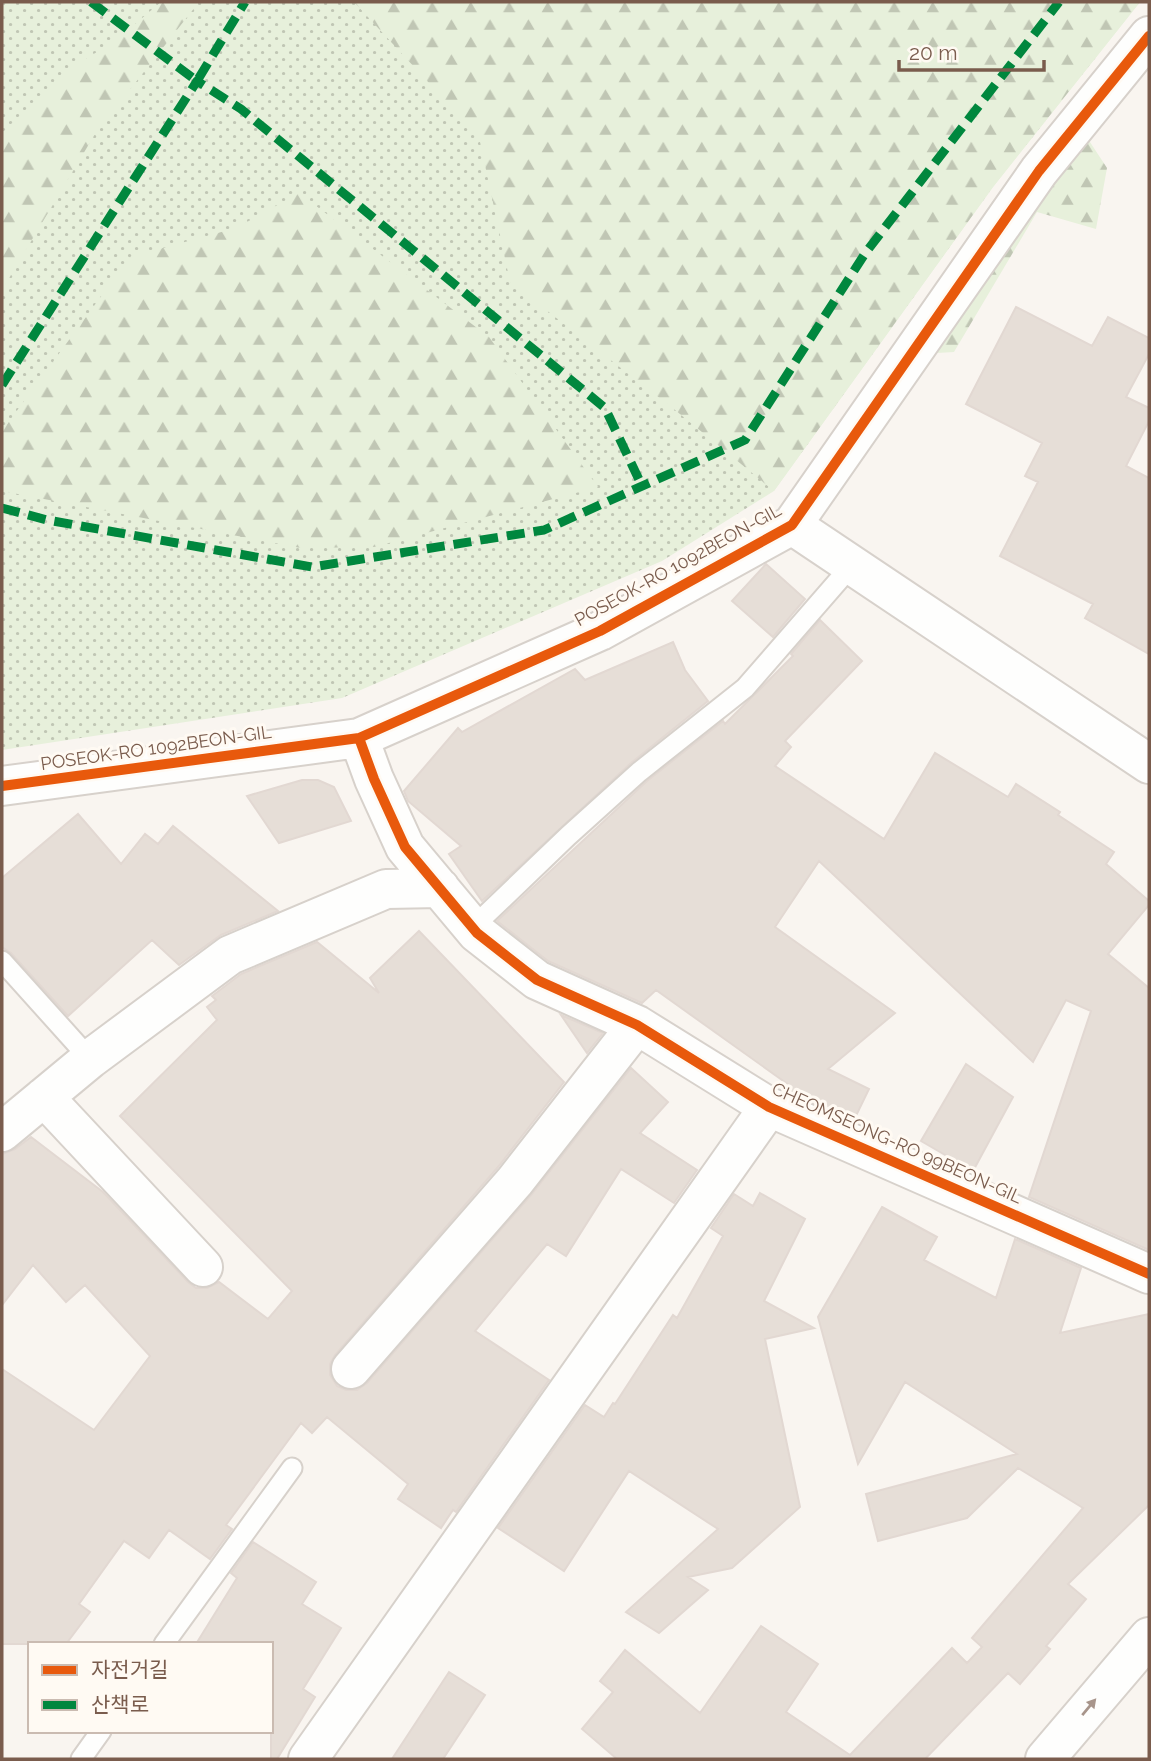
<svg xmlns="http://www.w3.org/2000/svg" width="1151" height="1761" font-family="Raleway,'Noto Sans KR',sans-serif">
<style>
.grass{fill:url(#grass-dots)}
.forest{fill:url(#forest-firs)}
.building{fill:#e6ded7;stroke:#e2d8d2;stroke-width:2}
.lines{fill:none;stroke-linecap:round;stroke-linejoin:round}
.lane-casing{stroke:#d7d1cb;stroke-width:23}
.street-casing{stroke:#d7d1cb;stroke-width:42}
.lane{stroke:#fefefd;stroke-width:19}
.street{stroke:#fefefd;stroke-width:38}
.quiet{stroke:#00873e;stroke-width:9;stroke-dasharray:18 9;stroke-linecap:butt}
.cycleway-casing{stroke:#fffaf3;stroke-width:15}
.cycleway{stroke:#e8590c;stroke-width:10}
.oneway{fill:#a8958b}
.labels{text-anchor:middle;stroke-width:6;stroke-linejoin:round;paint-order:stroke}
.street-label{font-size:18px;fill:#7a5c4d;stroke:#fffaf3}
</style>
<defs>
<pattern id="grass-dots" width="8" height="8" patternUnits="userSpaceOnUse" patternTransform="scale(1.75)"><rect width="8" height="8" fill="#e7f0db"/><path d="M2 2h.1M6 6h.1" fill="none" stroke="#c0c6b4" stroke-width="1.8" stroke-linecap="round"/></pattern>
<pattern id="forest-firs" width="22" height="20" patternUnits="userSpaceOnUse" patternTransform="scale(1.75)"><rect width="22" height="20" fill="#e7f0db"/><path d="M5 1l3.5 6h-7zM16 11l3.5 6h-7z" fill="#c0c6b4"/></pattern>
</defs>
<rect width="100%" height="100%" fill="#f9f5f0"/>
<path class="grass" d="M2 2H1140L993 187 774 491 662 561 342 698 2 750Z"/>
<path class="forest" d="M161 2H199L95 134 2 290V133L64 72 115 41Z
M354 2H1140L993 187 774 491 675 410 510 282 479 137Z
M1069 110 1107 168 1096 229 1037 212 954 352 886 356 1011 175Z
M299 193 489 337 598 487 374 547 301 548 2 491V431L130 257 236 228Z"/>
<path class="building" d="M1016 307 1092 346 1108 317 1149 338V354L1126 397 1149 408V421L1126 466 1149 478V654L1085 618 1093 604 1000 556 1038 482 1025 476 1042 443 966 404Z
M766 564 805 599 773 637 732 601Z
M820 620 862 661 785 741 791 747 775 766 884 839 935 753 1008 797 1016 784 1060 812 1058 815 1114 852 1106 864 1149 901V905L1108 954 1149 988V1250L1029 1197 1091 1011 1066 1000 1033 1062 819 861 775 927 895 1013 828 1069 869 1089 854 1120 786 1091 789 1085 656 990 642 1003 548 961 497 921 647 781 723 721 725 724 793 656 791 654Z
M673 642 685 670 708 701 631 763 482 901 449 854 461 846 408 801 404 791 458 728 462 732 575 669 585 680Z
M302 780H318L334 787 351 821 279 843 247 796Z
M78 814 121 864 145 834 158 844 173 826 278 911 221 935 179 965 152 940 68 1016 11 953 2 947V878Z
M419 931 564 1082 498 1167 335 1355 330 1364V1375L337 1386 346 1390H357L367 1383 531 1195 631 1068 668 1102 640 1133 697 1170 674 1203 621 1169 566 1256 547 1244 475 1331 549 1380 456 1512 453 1510 441 1528 398 1499 408 1484 327 1417 312 1433 301 1423 226 1525 232 1529 210 1559 169 1530 149 1558 124 1541 79 1604 90 1612 66 1644H2V1369L94 1430 150 1356 85 1285 66 1302 33 1265 2 1305V1154L15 1149 31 1137 103 1192 188 1282 196 1288H207L219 1282 268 1319 292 1291 120 1116 217 1020 207 1007 216 1000 212 996 241 974 317 942 379 993 370 978Z
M561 1015 603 1033 587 1053Z
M966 1064 1013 1097 973 1171 921 1141Z
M760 1193 805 1219 764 1301 814 1328 765 1339 800 1507 732 1568 688 1577 708 1590 659 1633 626 1612 718 1529 629 1471 564 1571 498 1528 585 1405 604 1417 613 1403 615 1404 673 1315 677 1318 723 1236 711 1228 734 1194 753 1206Z
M882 1207 937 1237 924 1260 996 1298 1015 1239 1081 1268 1060 1333 1149 1314V1505L1068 1584 1086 1599 1046 1646 1050 1649 1020 1684 1008 1673 925 1759H617L582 1729 613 1692 600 1681 625 1650 700 1713 761 1626 818 1664 786 1712 850 1755 952 1648 967 1663 982 1647 972 1638 1083 1508 1018 1468 967 1518 878 1541 866 1494 1017 1454 905 1382 858 1464 818 1317Z
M253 1542 316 1582 302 1604 341 1628 303 1689 315 1697 277 1759H271V1644H196L237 1578 231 1573Z
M449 1672 485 1695 443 1759H392Z"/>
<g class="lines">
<defs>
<path id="lane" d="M473 927 568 836 639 772 745 688 852 565
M2 961 90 1059
M164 1644 292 1468
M81 1759 101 1731"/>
<path id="street" d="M792 525 1149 764
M359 738 374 779 405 847 477 933 537 980 637 1025 769 1107 1149 1274
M2 786 359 738 600 631 792 525 1039 171 1149 36
M44 1097 203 1267
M2 1132 90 1059 230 955 386 889 440 888
M351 1369 515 1181 637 1025
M308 1759 769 1107
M1045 1759 1149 1637"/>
</defs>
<use href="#lane" class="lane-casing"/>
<use href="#street" class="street-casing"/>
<use href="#lane" class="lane"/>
<use href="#street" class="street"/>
<path class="quiet" d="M91 2 197 81 245 2
M2 385 197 81 241 109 605 408 642 486
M2 508 47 520 312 567 544 530 745 440 866 252 1059 2"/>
<defs>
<path id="cycleway" d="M359 738 374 779 405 847 477 933 537 980 637 1025 769 1107 1149 1274
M2 786 359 738 600 631 792 525 1039 171 1149 36"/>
</defs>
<use href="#cycleway" class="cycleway-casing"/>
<use href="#cycleway" class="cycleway"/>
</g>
<defs><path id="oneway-solid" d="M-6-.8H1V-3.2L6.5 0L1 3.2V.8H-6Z" transform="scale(1.75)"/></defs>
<use class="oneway" href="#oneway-solid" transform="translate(1089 1707) rotate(-50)"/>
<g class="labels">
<g class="street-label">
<text transform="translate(678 565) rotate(-29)" y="6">POSEOK-RO 1092BEON-GIL</text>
<text transform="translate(156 748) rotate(-8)" y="6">POSEOK-RO 1092BEON-GIL</text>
<text transform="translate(897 1143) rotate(24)" y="6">CHEOMSEONG-RO 99BEON-GIL</text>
</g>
</g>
<rect width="1151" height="1761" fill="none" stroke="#7a5c4d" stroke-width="7"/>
<rect x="28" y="1642" width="245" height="91" fill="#fffaf3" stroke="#cabbb1" stroke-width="2"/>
<rect x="42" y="1665" width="35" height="10" fill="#e8590c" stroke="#cabbb1" stroke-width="2"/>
<text x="91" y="1677" font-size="21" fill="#7a5c4d">자전거길</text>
<rect x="42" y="1700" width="35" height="10" fill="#00873e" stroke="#cabbb1" stroke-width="2"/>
<text x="91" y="1712" font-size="21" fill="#7a5c4d">산책로</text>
<path d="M899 60v10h145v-10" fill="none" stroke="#7a5c4d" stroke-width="3.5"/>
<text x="909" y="60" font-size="21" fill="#7a5c4d" stroke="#fffaf3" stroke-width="5" paint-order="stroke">20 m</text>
</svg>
